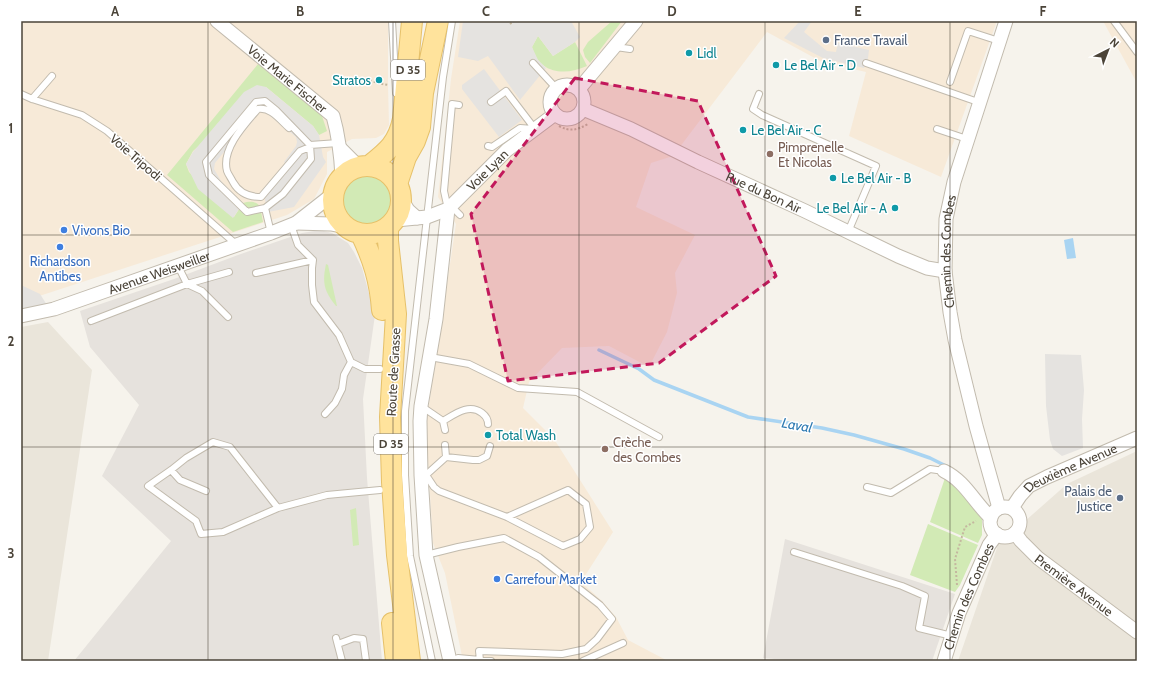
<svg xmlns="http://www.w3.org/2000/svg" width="1158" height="682" font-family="Cabin,sans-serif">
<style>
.residential{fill:#eae5da}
.commercial{fill:#f7ead8}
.industrial{fill:#e6e2dd}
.green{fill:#d2eab5}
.parking{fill:#e5e3e0}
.water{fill:#a9d4f2}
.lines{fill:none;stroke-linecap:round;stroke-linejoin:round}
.stream{stroke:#a9d4f2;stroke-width:3.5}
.service-casing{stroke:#c2bbae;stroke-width:8}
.minor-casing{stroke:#c2bbae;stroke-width:15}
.primary-casing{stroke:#e6c16a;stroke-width:22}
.path{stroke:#c4b79f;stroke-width:2;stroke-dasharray:2 2;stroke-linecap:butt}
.service{stroke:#fff;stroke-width:6}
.minor{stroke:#fff;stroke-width:13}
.primary{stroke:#ffe39c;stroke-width:20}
.marked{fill:#c2185b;fill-opacity:0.2;stroke:#c2185b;stroke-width:3;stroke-dasharray:8 5;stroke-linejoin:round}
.grid{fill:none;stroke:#4b4439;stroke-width:1;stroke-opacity:0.55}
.service-dot{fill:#5c6f8a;stroke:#fff;stroke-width:1.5}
.culture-dot{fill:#0f9aa8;stroke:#fff;stroke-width:1.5}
.education-dot{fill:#8d6e63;stroke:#fff;stroke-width:1.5}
.shop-dot{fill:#3f7fe0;stroke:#fff;stroke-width:1.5}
.labels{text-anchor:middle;stroke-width:3;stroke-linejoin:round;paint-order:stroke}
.shield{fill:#fff;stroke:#817c74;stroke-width:1}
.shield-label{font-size:12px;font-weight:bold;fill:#4b4439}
.service-label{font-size:13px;fill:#4e5e75;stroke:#fff;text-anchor:start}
.culture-label{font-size:13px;fill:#0d838f;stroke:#fff;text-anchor:start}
.street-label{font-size:13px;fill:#4b4439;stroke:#fff}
.education-label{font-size:13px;fill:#785e54;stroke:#fff;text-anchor:start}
.shop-label{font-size:13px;fill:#366cbe;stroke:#fff;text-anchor:start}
.water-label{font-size:14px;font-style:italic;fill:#2e7ab2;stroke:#fff}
.neatline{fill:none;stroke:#4b4439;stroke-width:1.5}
.grid-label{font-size:13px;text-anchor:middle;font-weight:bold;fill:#4b4439}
</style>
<rect width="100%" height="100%" fill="#f6f3ec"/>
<path class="residential" d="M48 322 92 370 48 661H21V327Z
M1137 451V661H958L998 545 1067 484Z"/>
<path class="commercial" d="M21 21H386L388 22V85L389 125 384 134 376 138 352 139 327 152V174L314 199 287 215 21 302Z
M460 21H997L941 177 849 136 866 72 822 62 767 32 673 156 651 163 636 207 695 235 675 273 677 293 667 332 649 367 609 346 562 348 529 382 523 408 554 439 613 532 581 582 602 601 616 617 628 640 668 661H463L445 573 433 543 428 461 427 418 456 224 438 197 451 79Z
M1103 21H1137V83Z"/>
<path class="industrial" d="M320 230 332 233 348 243 354 252 362 268 375 315 363 399 367 478 382 661H74L171 541 102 476 139 405 90 347 80 311 174 279 238 255 302 233Z
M785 539 955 594 932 661H798L763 658Z"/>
<path class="green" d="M612 21H622L590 63 585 57 583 50 588 42Z
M538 36 553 56 575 42 587 66C565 76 539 74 532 47Z
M258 64 322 116 327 131 319 135 313 126 266 87 193 151 186 164 189 172 234 217 243 203C250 201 255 201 260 206L263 222 233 232 167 175Z
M341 200a26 26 0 1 1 52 0a26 26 0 1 1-52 0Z
M326 264 328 265 337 306H336C324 291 322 283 326 264Z
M946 475 966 495 982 519V535L978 543 930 522Z
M356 508 359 545 353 546 350 510Z
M928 524 978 545 960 585 955 592 910 575Z"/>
<path class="parking" d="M463 21H571L580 37 575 42 553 56 538 36 532 47 538 60 546 68 520 100 488 56 478 61 458 57Z
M800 21H812L804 32 827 51 836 52 838 43 869 50 868 58 864 68 823 58 784 38Z
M484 69 522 120 499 137 462 89V85Z
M257 85 266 87 313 126 319 135 323 157 326 162 294 207 268 212 264 196 289 166 284 162 296 146 297 142 296 137 265 112H260L232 147 224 152 215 163 214 169 221 181 243 203 233 218 198 189 186 164 193 152 244 92Z
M21 285 40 294 47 305 21 311Z
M1045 354 1081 355 1084 390 1082 419 1083 448 1062 456 1053 449 1050 440 1046 406Z"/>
<path class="water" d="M1073 238 1076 258 1067 259 1064 240Z"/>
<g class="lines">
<path class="stream" d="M599 350 639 369 654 380 748 417 822 428 854 435 904 449 930 458 946 466"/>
<defs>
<path id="service" d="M392 21 396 93
M1114 21 1137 52
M616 47 630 49
M533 63 556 88
M866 63 978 102
M950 82 968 31 999 41
M21 94 32 99 82 115 107 131 237 245
M759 94 753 109 762 115 876 166 848 232
M32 99 52 76
M491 102 506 91 535 129
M289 128C280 120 271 107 258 109 245 124 221 149 227 171 228 174 231 178 233 182 239 193 248 197 261 197L300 151 310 147
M937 129 967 139
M310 145 311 159 283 194 265 208 247 212 209 175 206 162 256 102 265 101 276 110 310 145 338 143
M488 146 492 147 520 128 533 129
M451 206 460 215
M265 208 271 233
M448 209 444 191 452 104 459 105
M291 225 298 245 313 260 312 268V285L314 302 339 335 351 362 365 369H380
M256 273 313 260
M187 284 202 291 228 317
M187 284 229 272
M91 321 187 284 178 266
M430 357 469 364 518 388 577 392 659 437
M421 406 443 421 445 430
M325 414 335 403 342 389 344 375 351 362
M443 421C455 414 469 403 482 413 486 416 488 420 488 424
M446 457 473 460H479L487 456 490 446
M171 470 180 480 206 491
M423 475H426L446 457 445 445
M426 475 434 487 439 491 507 517 563 546 580 539 590 527 586 504 568 490 507 517
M867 487 891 493 930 469 944 471
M278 508 223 532 201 534 196 521 148 486 171 470 186 458 213 442 230 447 278 508 327 495 380 490
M794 552 902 586 925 596 919 628 952 636
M426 555 458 547 504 538 539 557 600 605 612 619 597 639 586 649 562 654 479 651 480 660
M336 638 342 661
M338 644 354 638 363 639 366 661
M432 661 410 556 405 475V411L443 77 452 21
M452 661 458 658 491 661
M583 661 623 643"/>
<g id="minor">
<path id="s1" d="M217 21 333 116C339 137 341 156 342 177"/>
<circle cx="567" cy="102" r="17"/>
<path d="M579 89 636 21"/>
<path id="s2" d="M583 109 631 129 698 162 805 211 898 256 927 268 945 271"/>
<path d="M340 148 359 167"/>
<path d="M402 200 408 210 417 218"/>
<path d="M448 209 436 319 421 406 420 421 421 475 426 555 450 661"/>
<path id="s3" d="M396 220 427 217 448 209 507 150 555 114"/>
<path d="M296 223 331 224 346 227"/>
<path id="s4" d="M21 316 54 309 271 233 296 223 333 194"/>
<path d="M944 471C965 481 974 502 991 518"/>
<circle cx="1005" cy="522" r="15"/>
<path id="s5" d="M999 508 976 426 955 340 950 312 945 271 946 219 954 182 1006 21"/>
<path id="s6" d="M1012 508 1020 496 1029 486 1047 477 1137 438"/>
<path id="s7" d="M1015 533 1021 541 1038 558 1137 632"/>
<path id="s8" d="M944 661 959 613 989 545 997 534"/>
</g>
<path id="primary" d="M333 200a34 34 0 1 1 68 0a34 34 0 1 1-68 0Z
M369 166C388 151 398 143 403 119L412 21
M397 184 406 157 415 141 420 127 423 93 438 21
M388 227V241L396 314 390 417 392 482 397 555 410 661
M361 234C373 259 380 281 382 310
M392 623 396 661"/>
</defs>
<use href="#service" class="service-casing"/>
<use href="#minor" class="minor-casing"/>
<use href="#primary" class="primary-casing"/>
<path class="path" d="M510 24 514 21
M370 80 377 83 388 85
M559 126C570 132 577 130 588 124
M957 585 955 559 965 527 976 521"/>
<use href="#service" class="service"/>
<use href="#minor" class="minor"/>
<use href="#primary" class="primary"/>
</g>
<path class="marked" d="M575 78 698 101 776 276 659 363 508 381 471 214Z"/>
<path class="grid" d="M208 21V661M393 21V661M579 21V661M765 21V661M950 21V661M21 235H1137M21 447H1137"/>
<g class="service-dot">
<circle cx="826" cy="40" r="4"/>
<circle cx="1120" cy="498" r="4"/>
</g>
<g class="culture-dot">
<circle cx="689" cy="53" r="4"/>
<circle cx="776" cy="65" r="4"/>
<circle cx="379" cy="80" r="4"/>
<circle cx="743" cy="130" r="4"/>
<circle cx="833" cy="178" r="4"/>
<circle cx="895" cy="208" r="4"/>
<circle cx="488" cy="435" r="4"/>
</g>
<g class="education-dot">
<circle cx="770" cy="154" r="4"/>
<circle cx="605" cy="449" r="4"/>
</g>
<g class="shop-dot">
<circle cx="64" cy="230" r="4"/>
<circle cx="60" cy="247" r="4"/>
<circle cx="497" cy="579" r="4"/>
</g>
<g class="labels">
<g class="shield">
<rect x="391" y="60" width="34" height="20" rx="3"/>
<rect x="374" y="434" width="34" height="20" rx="3"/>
</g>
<g class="shield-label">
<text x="408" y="74">D 35</text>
<text x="391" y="448">D 35</text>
</g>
<g class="service-label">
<text x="834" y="45">France Travail</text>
<text x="1112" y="496" text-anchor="end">Palais de<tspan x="1112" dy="15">Justice</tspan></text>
</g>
<g class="culture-label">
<text x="697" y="58">Lidl</text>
<text x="784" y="70">Le Bel Air - D</text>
<text x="371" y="85" text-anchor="end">Stratos</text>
<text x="751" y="135">Le Bel Air - C</text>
<text x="841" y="183">Le Bel Air - B</text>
<text x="887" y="213" text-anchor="end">Le Bel Air - A</text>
<text x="496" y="440">Total Wash</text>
</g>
<g class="street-label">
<text dy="5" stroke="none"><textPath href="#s1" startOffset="91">Voie Marie Fischer</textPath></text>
<text transform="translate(136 157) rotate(41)" y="5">Voie Tripodi</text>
<text dy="5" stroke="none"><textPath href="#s3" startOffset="109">Voie Lyan</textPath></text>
<text dy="5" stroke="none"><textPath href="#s2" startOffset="199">Rue du Bon Air</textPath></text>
<text dy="5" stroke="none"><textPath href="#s5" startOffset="263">Chemin des Combes</textPath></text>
<text dy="5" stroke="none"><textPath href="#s4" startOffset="145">Avenue Weisweiller</textPath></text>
<text transform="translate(393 372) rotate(-87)" y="5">Route de Grasse</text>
<text dy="5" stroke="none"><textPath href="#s6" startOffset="73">Deuxième Avenue</textPath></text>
<text dy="5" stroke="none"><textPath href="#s7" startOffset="79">Première Avenue</textPath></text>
<text dy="5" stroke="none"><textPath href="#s8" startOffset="69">Chemin des Combes</textPath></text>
</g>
<g class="education-label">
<text x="778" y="152">Pimprenelle<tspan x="778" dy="15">Et Nicolas</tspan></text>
<text x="613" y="447">Crèche<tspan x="613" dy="15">des Combes</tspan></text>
</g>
<g class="shop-label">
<text x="72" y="235">Vivons Bio</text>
<text x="60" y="266" text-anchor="middle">Richardson<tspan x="60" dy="15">Antibes</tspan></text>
<text x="505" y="584">Carrefour Market</text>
</g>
<g class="water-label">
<text transform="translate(797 425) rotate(10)" y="5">Laval</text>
</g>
</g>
<rect width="1158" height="682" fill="none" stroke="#ffffff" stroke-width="44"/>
<g transform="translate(1108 50) rotate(42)" stroke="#ffffff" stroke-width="3" paint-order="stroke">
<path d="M0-3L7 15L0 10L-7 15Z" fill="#4b4439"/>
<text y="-6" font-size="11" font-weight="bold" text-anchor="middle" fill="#4b4439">N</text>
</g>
<rect x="22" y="22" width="1114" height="638" class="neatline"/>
<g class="grid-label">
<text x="115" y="16">A</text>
<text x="300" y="16">B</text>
<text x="486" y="16">C</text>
<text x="672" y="16">D</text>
<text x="858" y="16">E</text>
<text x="1043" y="16">F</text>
<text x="11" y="133">1</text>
<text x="11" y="346">2</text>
<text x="11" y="558">3</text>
</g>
</svg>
